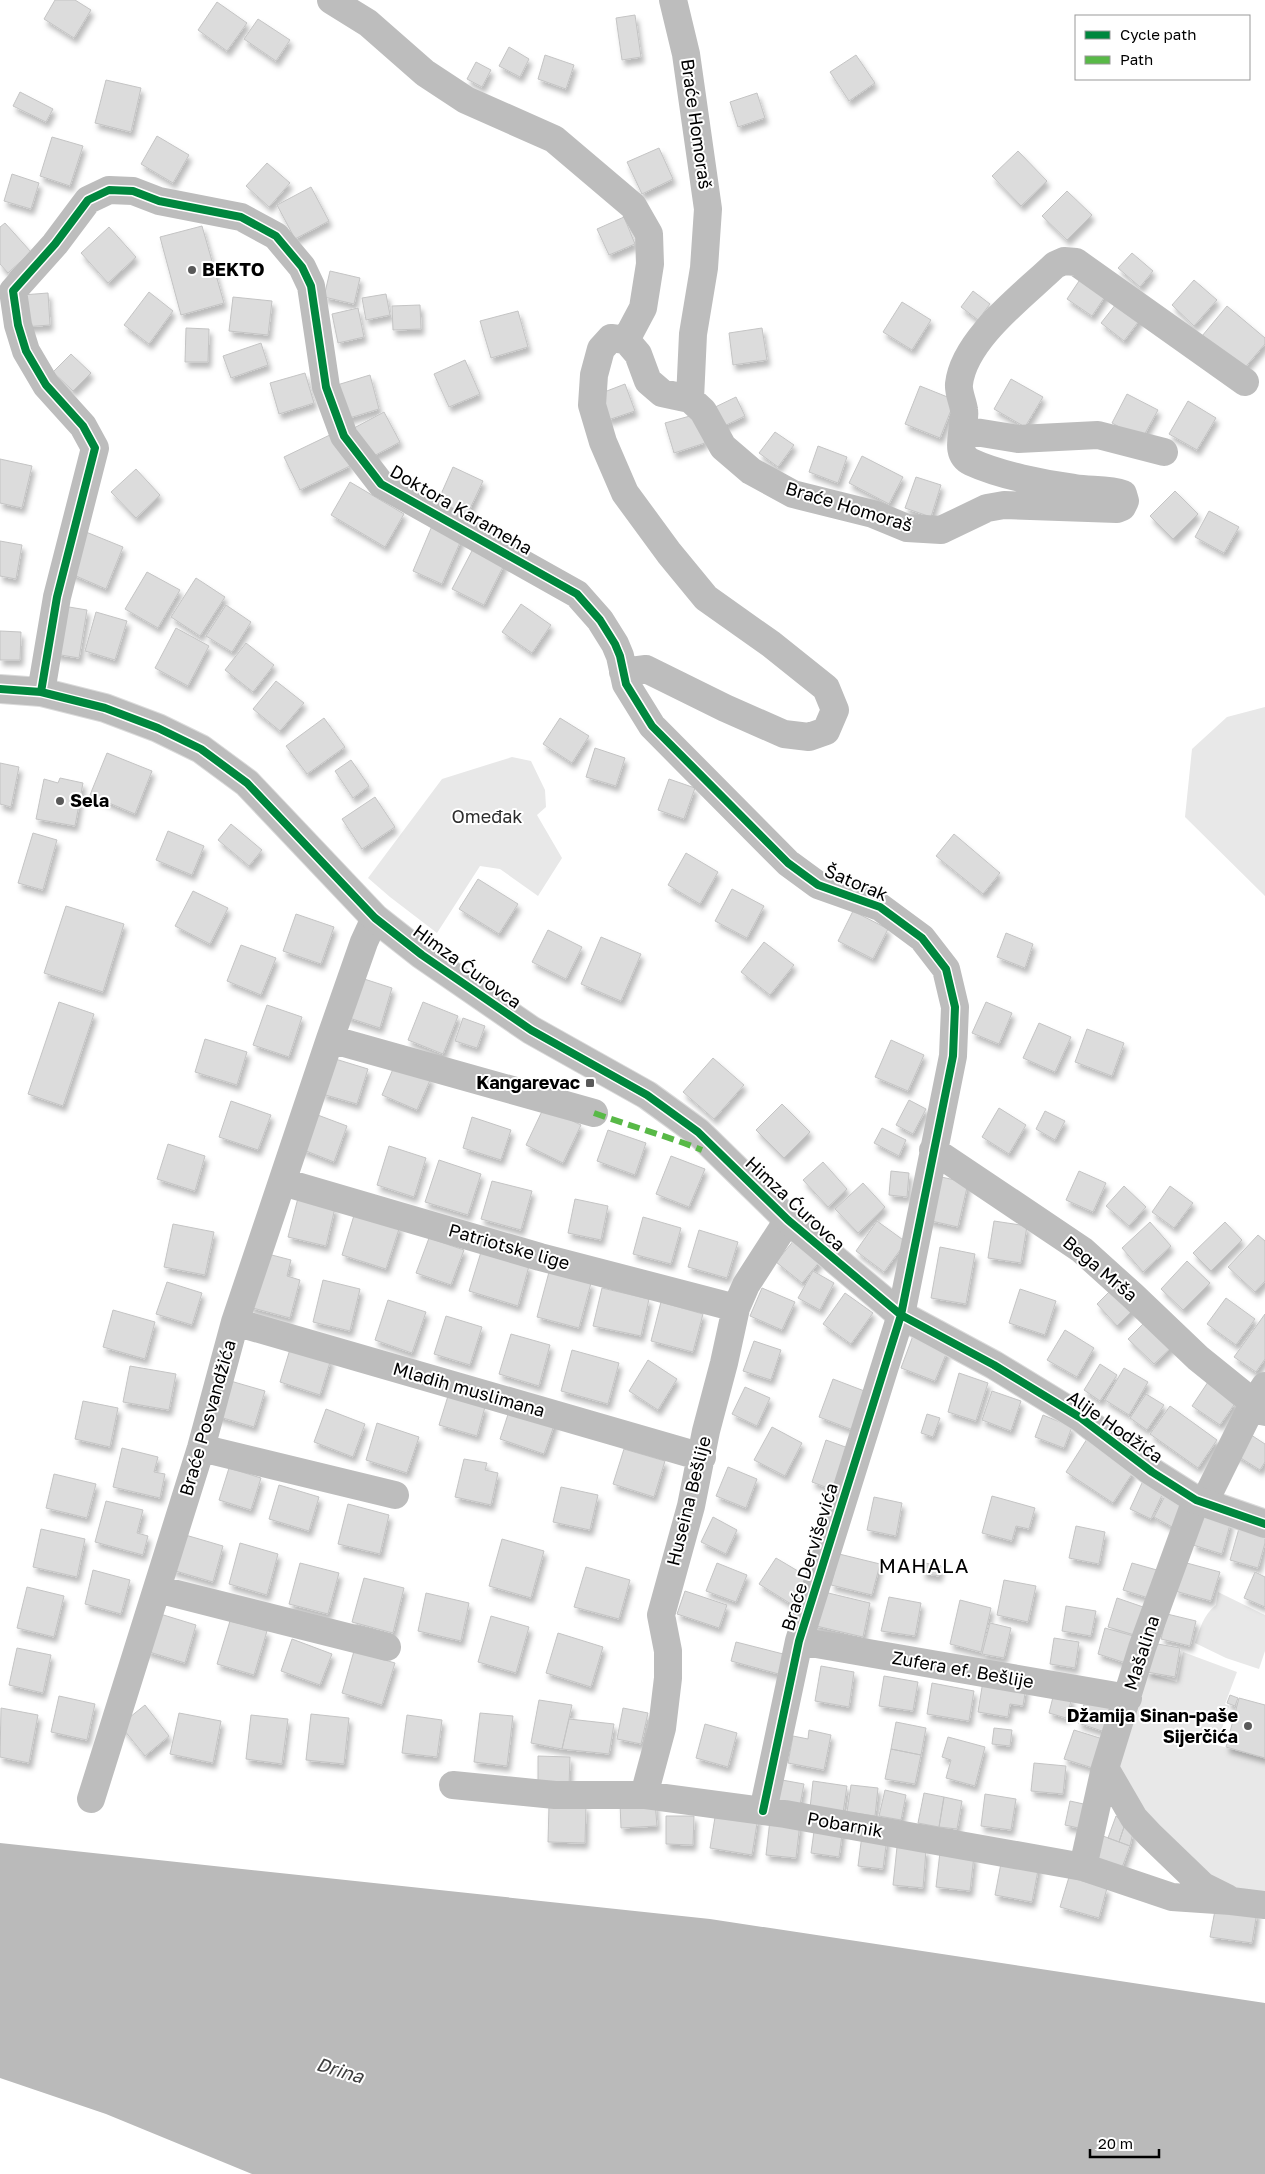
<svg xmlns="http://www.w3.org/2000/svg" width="1265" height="2174" font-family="'Golos Text',sans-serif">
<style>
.green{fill:#e8e8e8}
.water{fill:#bababa}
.building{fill:#dcdcdc;stroke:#c4c4c4;filter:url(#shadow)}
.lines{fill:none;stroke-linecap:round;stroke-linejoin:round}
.major-casing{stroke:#dbdbdb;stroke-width:30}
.minor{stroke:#bdbdbd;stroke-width:28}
.major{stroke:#bdbdbd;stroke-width:28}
.quiet{stroke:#58b947;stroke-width:6;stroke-dasharray:12 6;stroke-linecap:butt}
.cycleway-casing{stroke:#fff;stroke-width:11}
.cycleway{stroke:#00873e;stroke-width:8}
.poi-dot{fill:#595959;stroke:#fff;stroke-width:2}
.labels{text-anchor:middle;stroke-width:4;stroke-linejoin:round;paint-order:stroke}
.street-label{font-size:18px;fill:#000;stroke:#fff}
.poi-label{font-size:18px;font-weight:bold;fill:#000;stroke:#fff;text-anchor:start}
.park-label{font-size:18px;fill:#2d2d2d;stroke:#fff}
.water-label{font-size:19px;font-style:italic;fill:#3e3e3e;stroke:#fff}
.quarter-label{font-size:20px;letter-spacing:1px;fill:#000;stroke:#fff}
</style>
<defs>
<filter id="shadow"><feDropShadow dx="3" dy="5.5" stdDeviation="2.5" flood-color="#0004"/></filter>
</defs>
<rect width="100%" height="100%" fill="#fff"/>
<path class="green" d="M1265 707V896L1185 817 1192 749 1227 717Z
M512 757 531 761 545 790 546 807 537 815 562 858 538 896 500 869 480 866 437 933 390 897 368 878 442 779Z
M1218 1592 1265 1615V1651L1259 1669 1226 1658 1195 1643C1200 1629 1203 1615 1216 1605Z
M1183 1652 1237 1672 1225 1704 1229 1706 1217 1745 1265 1758V1903L1231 1901 1105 1768 1136 1670 1177 1682Z"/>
<path class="water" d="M0 1843 710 1919 1265 2003V2174H252L106 2114 0 2078Z"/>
<path class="building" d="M55 0H75L91 10 74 38 44 19Z
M217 2 247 23 227 51 198 30Z
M635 15 641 57 622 60 616 18Z
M258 19 290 40 276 61 244 39Z
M509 47 529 59 520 77 499 66Z
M545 55 574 65 566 89 538 79Z
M856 55 875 83 849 101 830 72Z
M476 62 491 70 482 87 467 79Z
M106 80 141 88 131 132 95 123Z
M20 92 53 109 46 122 13 106Z
M757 93 765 118 738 127 730 102Z
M157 136 189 155 173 183 141 164Z
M52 137 83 146 70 186 40 176Z
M659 148 673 179 642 194 627 162Z
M1018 151 1047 181 1021 206 992 176Z
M267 163 290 183 269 207 246 186Z
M12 174 39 183 31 209 4 201Z
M311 187 329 221 295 239 277 205Z
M1067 191 1092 215 1067 240 1042 216Z
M624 217 635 244 609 255 597 229Z
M5 223 31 252 8 273 0 264V227Z
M202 226 224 303 181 315 160 237Z
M109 227 136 257 108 283 81 253Z
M1132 253 1153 271 1140 287 1118 268Z
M330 271 360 278 354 304 324 297Z
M1083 275 1108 292 1092 316 1067 299Z
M1194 280 1217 300 1194 326 1172 305Z
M973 291 990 304 978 320 961 307Z
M149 292 173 311 149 344 124 325Z
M48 293 50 325 24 327 22 295Z
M386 294 390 315 366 320 362 298Z
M233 297 272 301 268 335 229 331Z
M1120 299 1142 317 1124 341 1101 323Z
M902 302 931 320 912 350 883 332Z
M420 305 421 329 393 330 392 306Z
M1227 306 1265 338V344L1243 370 1202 336Z
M358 308 364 337 338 343 332 314Z
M518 311 528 347 491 358 480 321Z
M186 328 209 329 208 362H185Z
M762 328 767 360 733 365 729 333Z
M261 343 268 365 231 378 223 356Z
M71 354 91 373 73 391 53 372Z
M465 360 480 394 449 407 434 374Z
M305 373 314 403 279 414 270 383Z
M370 375 379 409 346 419 337 385Z
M1011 379 1043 397 1025 427 994 409Z
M625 384 635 411 608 420 599 394Z
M920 386 955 400 940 438 905 424Z
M1127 394 1158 410 1142 439 1112 423Z
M736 397 745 416 718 429 709 410Z
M1188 401 1216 418 1197 450 1169 434Z
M384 412 400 442 370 458 354 428Z
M697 414 705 443 674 453 665 423Z
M775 432 794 445 778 467 759 453Z
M334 433 350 466 300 490 284 457Z
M818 446 847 457 838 483 809 472Z
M862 456 903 477 889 504 849 483Z
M0 459 32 466 22 508 0 503Z
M453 467 483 481 467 515 438 501Z
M136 469 160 495 136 518 111 492Z
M916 477 941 485 931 517 905 508Z
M350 482 404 514 385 547 331 515Z
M1175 491 1198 514 1173 539 1150 516Z
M1209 511 1239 527 1224 553 1195 537Z
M432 526 462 538 442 584 413 571Z
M86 532 123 547 106 589 69 573Z
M0 541 22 545 16 579 0 576Z
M474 547 505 563 484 605 452 589Z
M147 572 180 590 158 628 125 609Z
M196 578 225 597 200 636 171 617Z
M521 604 551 625 532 653 502 632Z
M226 605 251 622 232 652 206 636Z
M63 606 87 610 79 658 55 654Z
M96 612 127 621 115 660 85 651Z
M176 628 209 646 188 686 155 668Z
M0 631 21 632 20 660H0Z
M246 643 274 665 253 692 225 670Z
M276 681 304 703 280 731 253 709Z
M324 718 345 747 307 774 286 746Z
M560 718 589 736 572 763 543 744Z
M595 748 625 758 616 786 586 777Z
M107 753 152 771 135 814 90 795Z
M351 760 369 786 353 798 335 771Z
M0 763 19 767 11 807 0 804Z
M60 778 83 783 75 826 36 819 44 779 58 783Z
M669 779 695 788 684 819 658 810Z
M375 797 395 827 362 849 342 819Z
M231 824 262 850 249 866 218 840Z
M168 831 204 846 192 875 156 860Z
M33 833 57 840 43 890 18 883Z
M954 834 1000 873 983 894 936 856Z
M686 853 718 872 700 904 668 885Z
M478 879 518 904 499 934 459 909Z
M732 889 764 906 747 938 715 921Z
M193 891 228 908 210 944 175 926Z
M66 906 124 924 103 992 44 973Z
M853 911 888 929 873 959 838 941Z
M296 914 334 927 321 964 283 951Z
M548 930 582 947 566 979 532 962Z
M1006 933 1033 944 1025 968 997 957Z
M601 937 641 954 621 1001 581 984Z
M764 942 794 965 770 995 741 972Z
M241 945 276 958 261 995 227 981Z
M358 977 392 988 380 1028 346 1017Z
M59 1002 94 1014 63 1106 28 1094Z
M423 1002 458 1016 443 1054 408 1040Z
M986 1002 1012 1013 999 1044 972 1033Z
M267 1005 302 1017 289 1057 253 1045Z
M463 1018 485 1026 477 1048 455 1041Z
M1039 1023 1071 1037 1055 1072 1023 1058Z
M1087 1029 1124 1043 1112 1076 1075 1062Z
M205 1039 247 1052 237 1085 195 1072Z
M891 1040 924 1055 908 1091 875 1077Z
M332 1058 368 1069 357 1104 322 1094Z
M713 1058 744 1085 714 1119 683 1092Z
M396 1062 431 1078 417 1110 382 1095Z
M909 1100 926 1109 913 1134 896 1125Z
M231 1101 271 1115 258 1150 219 1137Z
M782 1104 810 1132 784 1158 756 1130Z
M544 1107 581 1125 563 1163 526 1145Z
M999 1108 1026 1125 1009 1154 982 1137Z
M1045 1111 1065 1121 1055 1140 1036 1129Z
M315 1114 347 1126 334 1162 301 1149Z
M472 1117 511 1130 501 1160 463 1148Z
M882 1128 906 1140 899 1156 874 1143Z
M608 1130 646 1143 635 1175 597 1161Z
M168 1144 205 1156 195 1191 157 1179Z
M389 1146 426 1158 414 1197 377 1185Z
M671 1156 705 1169 689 1207 656 1194Z
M439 1160 481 1174 468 1215 425 1202Z
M823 1162 847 1189 828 1207 803 1180Z
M891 1171 909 1173 907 1197 889 1195Z
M1079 1171 1106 1183 1093 1212 1066 1200Z
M937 1176 968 1183 958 1227 927 1220Z
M492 1181 532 1191 521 1230 481 1219Z
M863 1183 885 1207 858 1233 835 1209Z
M1124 1186 1146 1207 1129 1226 1106 1206Z
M1170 1186 1193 1203 1174 1228 1152 1212Z
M298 1198 335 1208 326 1246 288 1237Z
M575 1199 608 1206 601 1240 568 1233Z
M355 1212 400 1226 386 1269 342 1255Z
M643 1217 681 1228 671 1264 633 1254Z
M877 1221 906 1242 884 1272 856 1251Z
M994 1221 1027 1226 1021 1263 988 1258Z
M1150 1222 1171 1246 1143 1272 1122 1248Z
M1225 1222 1242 1240 1211 1271 1193 1253Z
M173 1224 214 1232 205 1275 164 1267Z
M699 1230 738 1242 727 1278 688 1267Z
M1258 1235 1265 1241V1281L1255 1292 1228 1267Z
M429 1238 464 1250 451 1285 416 1273Z
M795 1239 821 1260 802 1283 776 1262Z
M940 1247 975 1254 966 1304 931 1298Z
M481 1252 529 1266 518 1306 469 1291Z
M264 1253 291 1260 287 1276 300 1280 290 1318 249 1307Z
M1187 1261 1210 1283 1183 1310 1161 1289Z
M813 1271 834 1283 820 1310 798 1298Z
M549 1272 591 1283 579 1328 537 1317Z
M323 1280 360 1289 350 1331 313 1322Z
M167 1282 202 1293 192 1325 156 1314Z
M1115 1286 1135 1308 1117 1326 1097 1304Z
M602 1288 649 1299 641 1336 593 1326Z
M762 1288 795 1302 782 1330 750 1316Z
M1020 1289 1056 1301 1045 1335 1009 1323Z
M845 1293 873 1313 851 1344 823 1324Z
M1226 1298 1255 1319 1236 1345 1207 1324Z
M388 1300 426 1312 412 1353 375 1340Z
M661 1302 703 1314 693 1352 651 1341Z
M113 1310 155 1322 145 1359 103 1347Z
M1265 1314V1359L1256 1372 1234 1357Z
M446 1316 482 1327 470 1365 434 1354Z
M1148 1319 1174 1345 1154 1364 1128 1339Z
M1065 1330 1094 1348 1077 1377 1047 1360Z
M914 1333 949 1347 935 1381 901 1368Z
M511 1334 550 1345 539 1386 499 1374Z
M754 1341 781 1350 771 1380 743 1371Z
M291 1346 331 1359 320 1395 280 1382Z
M572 1350 619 1363 608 1404 561 1391Z
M648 1360 677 1379 658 1410 629 1391Z
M1100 1364 1117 1375 1100 1401 1084 1390Z
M130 1366 176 1374 169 1410 123 1402Z
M1124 1368 1148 1382 1129 1415 1105 1400Z
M959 1373 988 1383 976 1421 948 1412Z
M833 1379 867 1392 853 1430 819 1417Z
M227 1380 265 1391 254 1427 216 1416Z
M1208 1382 1236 1402 1220 1425 1192 1406Z
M745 1387 770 1398 757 1426 732 1414Z
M992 1391 1021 1401 1011 1431 982 1420Z
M1146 1394 1164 1405 1147 1430 1130 1418Z
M448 1396 485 1407 477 1436 439 1425Z
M83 1401 118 1408 110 1447 75 1439Z
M512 1402 557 1417 544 1454 500 1439Z
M1170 1406 1217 1440 1198 1468 1150 1434Z
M326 1409 365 1424 353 1457 314 1442Z
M927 1414 940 1418 933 1437 921 1433Z
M1043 1415 1072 1427 1064 1448 1035 1437Z
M377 1423 419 1437 407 1473 366 1460Z
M772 1427 802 1443 785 1476 754 1460Z
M1245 1431 1265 1444V1462L1260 1470 1231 1452Z
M1087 1439 1134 1471 1113 1503 1066 1472Z
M826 1440 851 1449 836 1491 812 1482Z
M122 1448 158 1457 154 1472 165 1474 160 1498 113 1487Z
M624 1449 665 1461 654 1497 613 1484Z
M464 1459 487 1463 485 1470 498 1473 491 1505 455 1497Z
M728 1467 757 1479 746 1508 716 1496Z
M229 1468 261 1478 251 1510 219 1500Z
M54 1474 96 1484 87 1518 46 1508Z
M1142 1483 1163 1493 1151 1519 1130 1509Z
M279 1485 319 1497 309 1531 269 1519Z
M561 1487 598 1495 590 1530 553 1522Z
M992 1496 1035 1508 1029 1529 1016 1526 1012 1541 982 1533Z
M1165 1496 1183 1506 1172 1527 1154 1517Z
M874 1497 902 1503 896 1536 867 1530Z
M106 1501 143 1510 137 1533 148 1536 143 1555 95 1542Z
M348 1504 389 1515 380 1554 338 1544Z
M1202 1513 1231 1521 1222 1554 1193 1545Z
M713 1517 737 1530 726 1554 701 1542Z
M1240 1525 1265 1533V1543L1258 1568 1230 1560Z
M1076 1526 1105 1532 1099 1564 1069 1558Z
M41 1529 85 1539 77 1577 33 1567Z
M182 1534 223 1546 213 1582 172 1570Z
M502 1539 544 1551 531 1598 489 1586Z
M240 1543 278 1554 267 1595 229 1584Z
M839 1554 880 1564 872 1595 831 1585Z
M776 1558 808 1577 791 1604 759 1584Z
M1183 1562 1220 1572 1211 1601 1175 1591Z
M300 1563 339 1573 328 1614 289 1604Z
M717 1563 747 1575 736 1602 706 1591Z
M925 1563 941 1566 939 1576 922 1573Z
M1132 1563 1164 1572 1155 1600 1123 1590Z
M586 1567 630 1580 619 1619 574 1607Z
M93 1570 130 1580 121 1614 85 1604Z
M1255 1572 1265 1577V1607L1244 1598Z
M364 1578 404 1588 393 1633 352 1622Z
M1004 1580 1036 1586 1028 1622 997 1615Z
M27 1587 64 1596 54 1637 17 1628Z
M685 1591 727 1605 719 1628 677 1614Z
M820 1591 870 1603 863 1637 812 1625Z
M426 1593 469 1603 461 1641 418 1631Z
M889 1597 921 1603 915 1636 881 1631Z
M1117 1598 1149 1609 1141 1637 1108 1627Z
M960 1600 991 1608 981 1652 950 1644Z
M1066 1606 1096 1611 1091 1636 1062 1631Z
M157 1613 196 1625 185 1663 146 1651Z
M1167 1614 1196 1621 1190 1646 1161 1639Z
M491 1616 529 1627 516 1673 478 1662Z
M230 1621 267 1631 254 1675 217 1664Z
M990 1623 1011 1628 1004 1658 982 1654Z
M1105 1628 1137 1637 1129 1664 1098 1654Z
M558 1633 603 1647 591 1687 546 1673Z
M1054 1638 1079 1642 1075 1668 1050 1664Z
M292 1639 332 1654 320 1685 281 1671Z
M736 1642 791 1656 786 1676 731 1661Z
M1152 1643 1180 1648 1175 1677 1147 1672Z
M17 1648 51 1655 43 1693 9 1685Z
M354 1651 395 1663 382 1705 342 1693Z
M821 1666 854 1672 849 1707 815 1701Z
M884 1676 918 1682 913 1711 879 1706Z
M983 1681 1026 1687 1023 1706 1010 1704 1008 1717 978 1712Z
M932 1683 974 1691 969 1721 927 1714Z
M1054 1693 1072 1698 1066 1718 1049 1713Z
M1230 1695 1238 1698 1235 1706 1227 1703Z
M59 1696 95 1704 87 1740 51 1732Z
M1086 1698 1113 1707 1105 1732 1078 1723Z
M1239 1698 1265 1705V1758L1226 1747Z
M539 1700 572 1705 562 1749 531 1743Z
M145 1705 169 1736 145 1756 120 1725Z
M1 1708 38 1715 29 1763 0 1757Z
M623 1708 648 1713 641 1744 617 1739Z
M179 1713 221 1721 213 1763 170 1754Z
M480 1713 513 1716 507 1766 474 1762Z
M311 1714 349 1718 344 1764 306 1760Z
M251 1715 288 1719 282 1764 246 1759Z
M407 1715 442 1720 437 1757 402 1753Z
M569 1719 614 1724 609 1754 562 1749Z
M896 1722 926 1728 921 1755 891 1749Z
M705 1724 737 1733 728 1767 696 1758Z
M994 1728 1012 1730 1010 1746 992 1744Z
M809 1730 831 1735 824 1770 788 1763 793 1736 808 1739Z
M1074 1730 1106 1740 1096 1769 1064 1759Z
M948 1737 985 1747 975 1786 946 1778 951 1760 942 1757Z
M891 1749 921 1755 915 1784 885 1779Z
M538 1756 570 1757 569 1786 538 1785Z
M1034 1763 1066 1766 1063 1794 1031 1791Z
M782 1780 804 1784 800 1805 777 1800Z
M813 1781 847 1786 843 1813 810 1808Z
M851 1785 878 1788 875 1816 847 1812Z
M885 1790 906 1795 901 1820 879 1816Z
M924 1793 944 1797 939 1827 918 1823Z
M985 1794 1016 1799 1011 1830 981 1826Z
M944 1797 962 1801 957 1829 939 1827Z
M1070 1801 1088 1805 1083 1829 1065 1825Z
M655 1802 657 1826 621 1828 620 1803Z
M549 1805 586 1806 585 1843 548 1842Z
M716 1811 758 1817 752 1855 710 1848Z
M666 1816H694L693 1845 666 1844Z
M1116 1816 1125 1824 1119 1842 1108 1838Z
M770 1820 800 1823 796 1858 766 1855Z
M815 1824 843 1828 839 1857 811 1853Z
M1125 1824 1133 1833 1130 1846 1119 1842Z
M862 1835 887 1838 883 1869 858 1866Z
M1103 1836 1130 1846 1120 1873 1090 1862Z
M897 1847 926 1850 923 1888 893 1885Z
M940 1852 974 1856 970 1891 936 1887Z
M1002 1858 1039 1865 1032 1902 995 1895Z
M1069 1877 1107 1888 1099 1918 1060 1907Z
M1216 1905 1257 1912 1252 1943 1210 1937Z"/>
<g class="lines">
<defs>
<path id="major" d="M0 689 41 692 105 708 158 728 201 749 247 783 375 918 422 955 531 1030 647 1095 698 1132 788 1220 901 1315 994 1365 1081 1418 1152 1472 1196 1500 1265 1524"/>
</defs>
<use href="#major" class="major-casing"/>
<path class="minor" d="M331 0 368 23 425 73 466 100 554 139 633 206 649 234 650 264 643 308 626 340
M690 399 703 411 723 447 751 471 793 494 873 514 907 528 941 530 987 508 1004 505 1117 509 1122 507 1125 501 1123 494C1108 488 1090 491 1074 488 1044 484 999 475 971 462 956 455 962 438 963 425 964 420 965 415 964 410 963 402 958 392 959 384 964 339 1024 295 1055 265L1064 261 1076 262 1245 382
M963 430 1018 439 1098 435 1164 452
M623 672 646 669 725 708 784 734 809 737 826 731 835 710 826 688 771 644 706 598 669 553 625 493 603 442 592 405 594 375 601 349 611 338 626 340 638 354 648 381 662 393 690 399 693 334 704 268 708 209 686 54 673 0
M41 692 57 597 95 448 83 426 46 385 26 351 18 325 13 291 55 244 88 200 109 190 133 191 159 201 241 217 276 236 302 267 311 286 326 387 344 436 381 484 577 594 600 620 615 644 620 656 626 684 652 726 788 863 818 885 880 907 922 938 946 969 955 1007 953 1056 901 1315 799 1641 763 1811
M330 1039 594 1113
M933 1150 1082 1250 1132 1295 1198 1358 1265 1412
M283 1182 540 1257 736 1308
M235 1322 702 1457
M201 1448 395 1495
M1204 1503 1253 1404 1265 1386
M157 1589 387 1647
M799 1641 1128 1698
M1105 1768 1134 1818 1150 1835 1203 1886 1227 1898
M453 1785 555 1795H644L785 1814 1083 1867 1172 1897 1231 1901 1265 1905
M644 1795 662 1728 668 1678V1651L661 1615 691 1506 706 1431 724 1363 736 1308 746 1285 788 1220
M91 1799 201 1448 235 1322 330 1039 364 942 375 918
M1083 1867 1105 1768 1142 1648 1196 1500"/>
<use href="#major" class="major"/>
<path class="quiet" d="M594 1113C630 1126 667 1136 702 1150"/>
<defs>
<path id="cycleway" d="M0 689 41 692 105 708 158 728 201 749 247 783 375 918 422 955 531 1030 647 1095 698 1132 788 1220 901 1315 994 1365 1081 1418 1152 1472 1196 1500 1265 1524
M41 692 57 597 95 448 83 426 46 385 26 351 18 325 13 291 55 244 88 200 109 190 133 191 159 201 241 217 276 236 302 267 311 286 326 387 344 436 381 484 577 594 600 620 615 644 620 656 626 684 652 726 788 863 818 885 880 907 922 938 946 969 955 1007 953 1056 901 1315 799 1641 763 1811"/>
</defs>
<use href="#cycleway" class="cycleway-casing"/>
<use href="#cycleway" class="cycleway"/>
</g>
<g class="poi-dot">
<circle cx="192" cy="270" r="5"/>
<circle cx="60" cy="801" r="5"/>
<rect x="585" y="1078" width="10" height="10" rx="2.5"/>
<circle cx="1248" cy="1726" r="5"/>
</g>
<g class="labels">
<g class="street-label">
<text transform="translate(696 124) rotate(82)" y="6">Braće Homoraš</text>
<text transform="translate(849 507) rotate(17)" y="6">Braće Homoraš</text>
<text transform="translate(461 510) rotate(30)" y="6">Doktora Karameha</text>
<text transform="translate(856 883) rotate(23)" y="6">Šatorak</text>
<text transform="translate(467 967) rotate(36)" y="6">Himza Ćurovca</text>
<text transform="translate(795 1204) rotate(43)" y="6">Himza Ćurovca</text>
<text transform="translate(509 1247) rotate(16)" y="6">Patriotske lige</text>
<text transform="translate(1100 1269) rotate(40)" y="6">Bega Mrša</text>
<text transform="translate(469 1390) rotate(16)" y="6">Mladih muslimana</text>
<text transform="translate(208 1418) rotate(-74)" y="6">Braće Posvandžića</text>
<text transform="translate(1115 1427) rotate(35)" y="6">Alije Hodžića</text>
<text transform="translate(689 1501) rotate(-76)" y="6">Huseina Bešlije</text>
<text transform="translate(810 1557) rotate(-73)" y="6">Braće Derviševića</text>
<text transform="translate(1142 1653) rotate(-72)" y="6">Mašalina</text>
<text transform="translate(963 1670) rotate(10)" y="6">Zufera ef. Bešlije</text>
<text transform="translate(845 1825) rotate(10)" y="6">Pobarnik</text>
</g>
<g class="poi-label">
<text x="202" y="276">BEKTO</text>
<text x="70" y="807">Sela</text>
<text x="580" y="1089" text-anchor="end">Kangarevac</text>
<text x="1238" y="1722" text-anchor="end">Džamija Sinan-paše<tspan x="1238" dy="21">Sijerčića</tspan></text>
</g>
<g class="park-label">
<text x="487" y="823">Omeđak</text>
</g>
<g class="water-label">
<text transform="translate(340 2070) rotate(17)" y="7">Drina</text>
</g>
<g class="quarter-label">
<text x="924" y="1573">MAHALA</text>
</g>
</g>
<rect x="1075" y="15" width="175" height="65" fill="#ffffff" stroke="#999999"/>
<rect x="1085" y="31" width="25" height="8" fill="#00873e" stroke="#999999"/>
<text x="1120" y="40" font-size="15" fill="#000000">Cycle path</text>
<rect x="1085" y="56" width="25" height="8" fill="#58b947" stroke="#999999"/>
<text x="1120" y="65" font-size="15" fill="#000000">Path</text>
<path d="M1090 2149v8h69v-8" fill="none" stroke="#000000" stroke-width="2.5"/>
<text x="1098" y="2149" font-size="15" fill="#000000" stroke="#ffffff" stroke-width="4" paint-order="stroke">20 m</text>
</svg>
